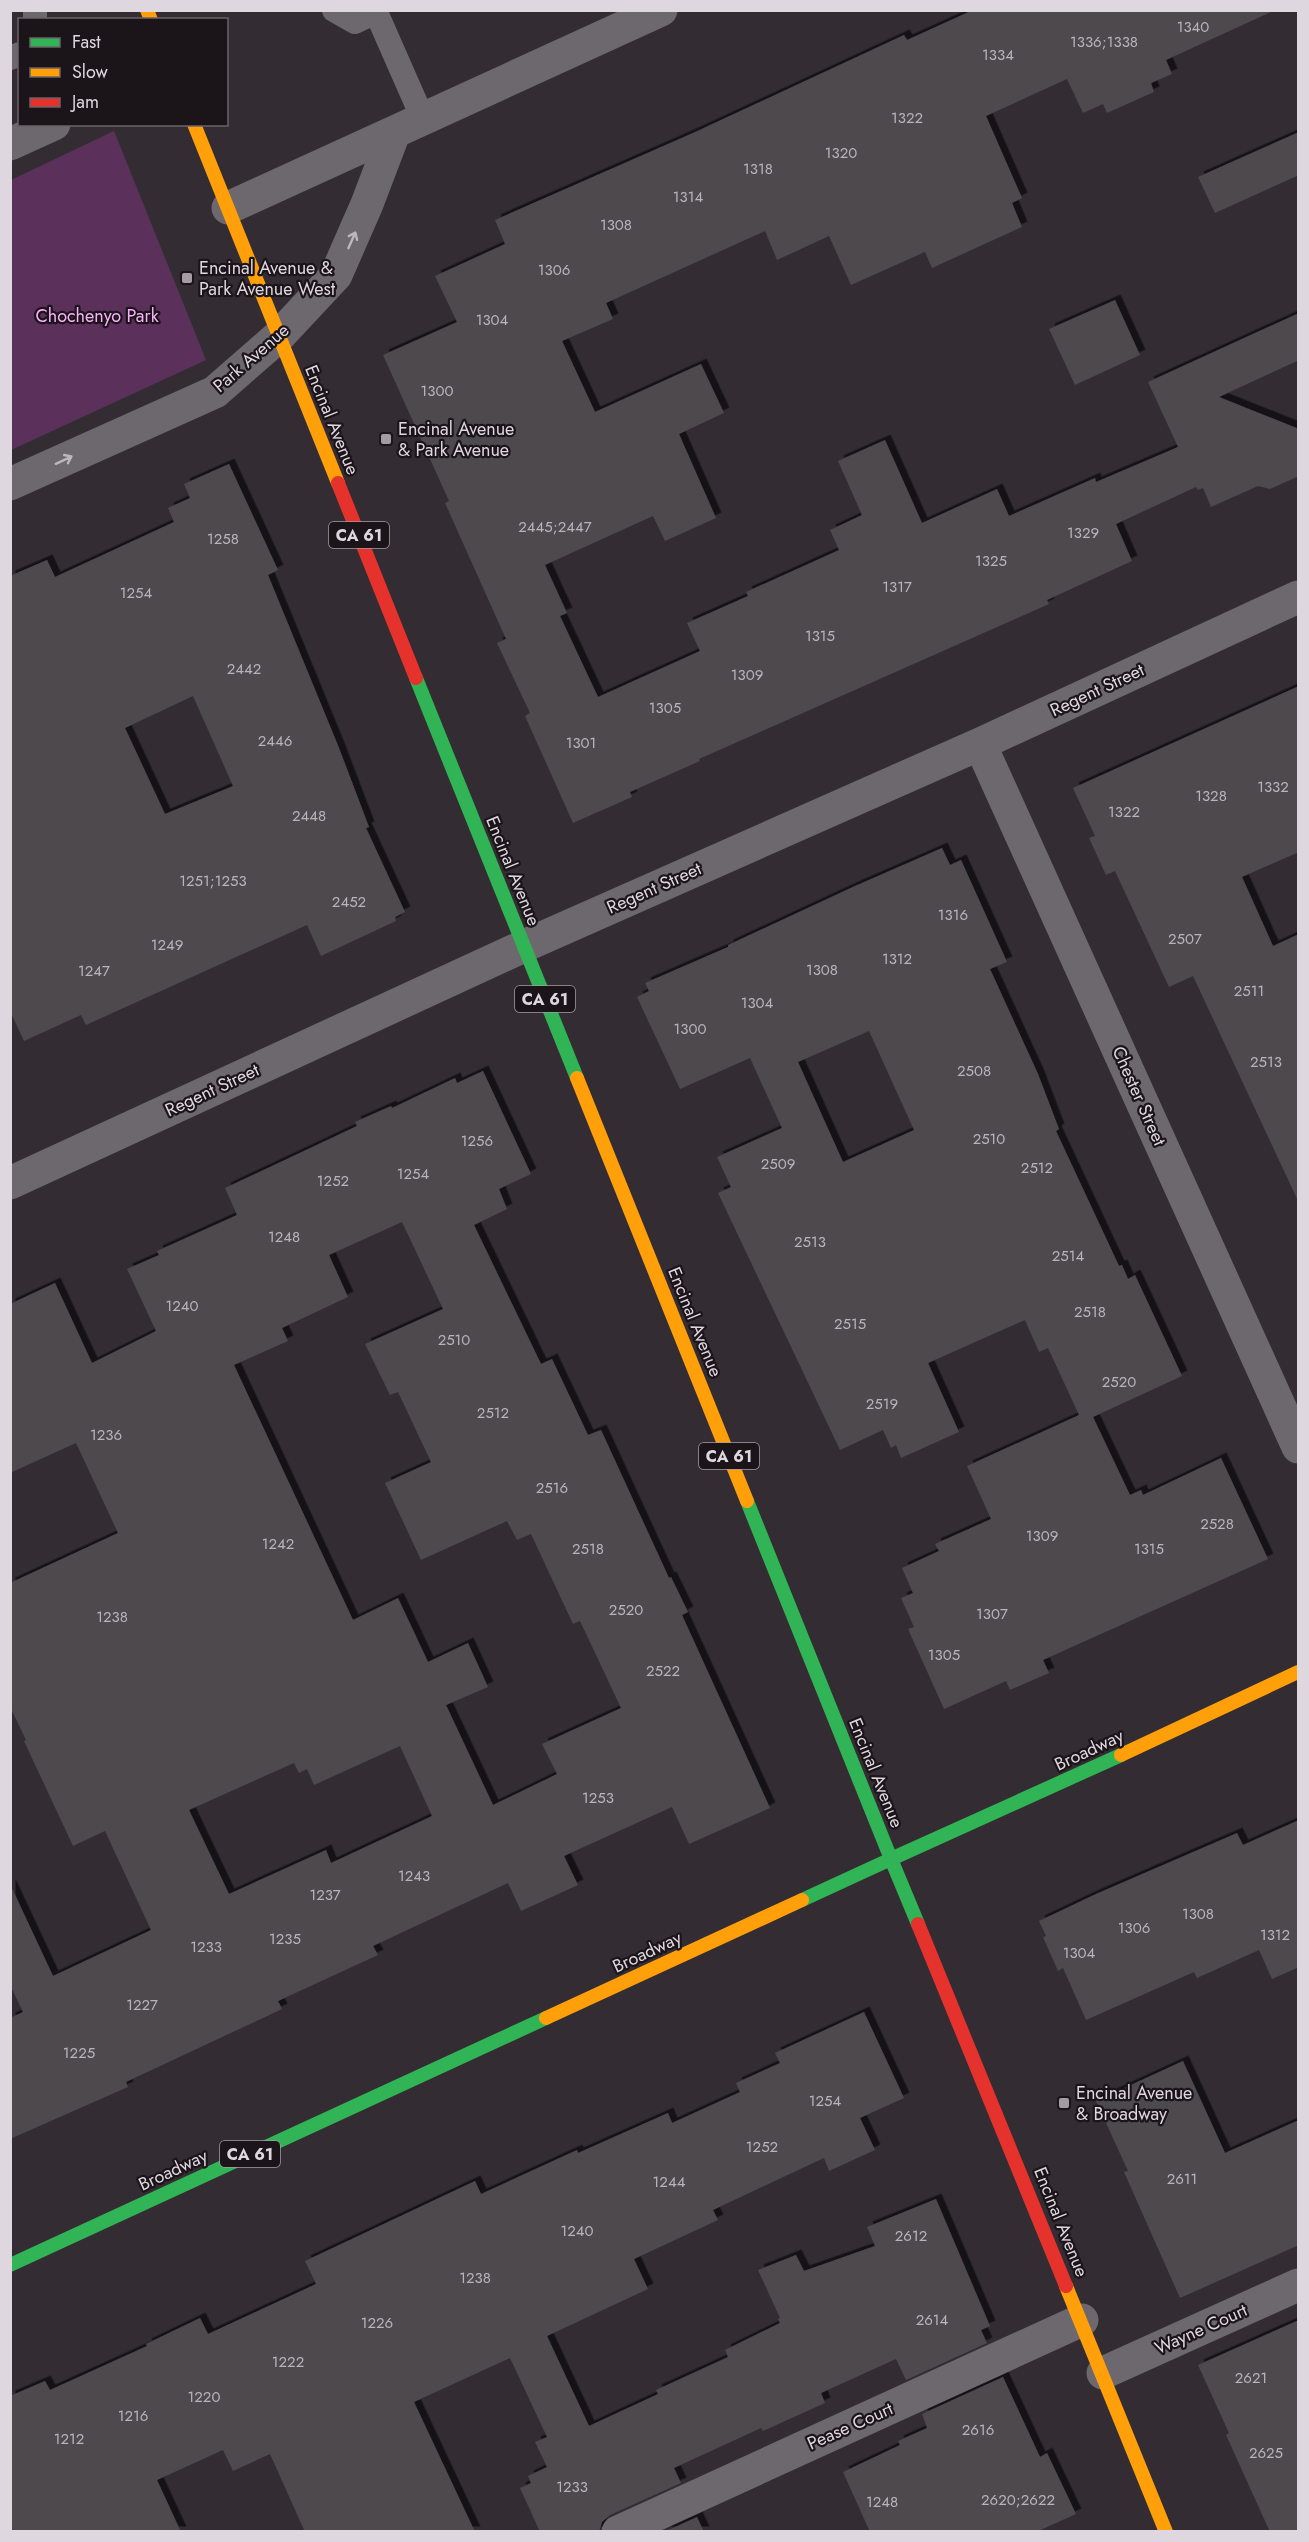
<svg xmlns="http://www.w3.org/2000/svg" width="1309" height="2542" font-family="Jost,sans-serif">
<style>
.green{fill:#5b315c}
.building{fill:#4e484e;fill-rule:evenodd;filter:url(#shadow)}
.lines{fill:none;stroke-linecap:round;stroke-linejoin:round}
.lane{stroke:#6d686d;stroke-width:24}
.street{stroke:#6d686d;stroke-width:33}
.fast{stroke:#30b455;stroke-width:14}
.slow{stroke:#ff9f0a;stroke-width:14}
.jam{stroke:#e5322d;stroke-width:14}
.oneway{stroke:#bdb6bd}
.poi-dot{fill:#a39ca3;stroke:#1b151a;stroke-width:2}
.labels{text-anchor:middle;stroke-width:4.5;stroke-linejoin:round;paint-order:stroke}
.number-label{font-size:15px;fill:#bbb3bb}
.shield{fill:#1b151a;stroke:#a49da4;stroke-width:1.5}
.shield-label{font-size:16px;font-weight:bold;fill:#dfd7df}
.poi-label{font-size:18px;fill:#dfd7df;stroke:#1b151a;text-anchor:start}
.park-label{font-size:18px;fill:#fdaefd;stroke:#1b151a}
.street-label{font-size:18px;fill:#dfd7df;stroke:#1b151a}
</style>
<defs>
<filter id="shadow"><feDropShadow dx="5.5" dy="-5.5" stdDeviation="0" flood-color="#0009"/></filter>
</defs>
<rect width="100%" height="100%" fill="#332d33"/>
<path class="green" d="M114 131 206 360 11 450V180Z"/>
<path class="building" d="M973 10H1275L1166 60 1172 74 1151 83 1154 92 1107 113 1103 104 1083 113 1067 79 986 116 1022 198 1012 203 1022 227 932 268 925 252 851 285 829 236 777 260 765 231 606 303 613 319 562 341 595 412 701 364 724 413 679 434 716 518 665 541 653 516 545 565 567 613 560 616 598 697 700 651 687 623 748 596 746 592 839 550 830 530 862 515 838 461 885 440 922 523 997 489 1009 516 1095 478 1096 482 1178 447 1148 382 1299 313V360L1219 397 1299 429V476L1270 489 1258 486 1211 507 1203 488 1198 490 1196 487 1116 524 1132 561 1047 600 1049 604 699 759 700 761 630 792 632 797 573 823 525 716 530 713 497 643 506 639 445 503 449 501 383 355 457 322 435 276 505 244 495 220 693 133 904 35 907 40Z
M1299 132V175L1215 213 1198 177Z
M1115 300 1140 355 1075 385 1049 329Z
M229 464 278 570 268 575 339 748 369 827 366 828 405 912 395 917 396 921 321 956 307 925 86 1025 81 1015 24 1041 10 1011V576L47 560 55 577 174 522 168 508 190 498 184 484ZM193 696 233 786 165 814 125 728Z
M1299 686V852L1242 877 1273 946 1299 934V1203L1193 976 1169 987 1115 871 1106 875 1089 838 1095 836 1073 788Z
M942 848 950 865 961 860 1007 962 990 969 1038 1074 1059 1129 1056 1131 1119 1266 1122 1265 1128 1279 1135 1275 1182 1376 1093 1417 1130 1495 1141 1490 1143 1495 1221 1458 1268 1559 1043 1660 1049 1673 1010 1690 1006 1681 944 1709 908 1629 914 1627 901 1598 913 1593 902 1568 939 1551 935 1544 991 1519 967 1466 1079 1415 1048 1348 1039 1352 1025 1320 928 1363 959 1432 901 1458 896 1445 891 1448 883 1430 840 1450 718 1193 731 1187 717 1157 782 1128 750 1058 680 1089 637 997 649 991 645 983 728 947V945L855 886ZM869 1031 914 1130 843 1162 798 1062Z
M483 1071 531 1174 499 1189 507 1209 474 1225 541 1364 552 1359 588 1435 601 1430 669 1578 671 1577 688 1612 682 1615 770 1808 689 1844 672 1807 564 1856 578 1885 521 1911 508 1883 373 1946 378 1955 278 2001 282 2009 126 2082 128 2087 10 2139V2018L23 2012 10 1985V1884L53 1976 151 1930 105 1831 73 1846 24 1741 26 1740 10 1707V1583L118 1533 76 1443 10 1473V1304L55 1283 92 1363 156 1331 127 1269 159 1255 157 1251 237 1215 225 1188 357 1126 355 1122 391 1106 392 1108 455 1078 457 1083ZM402 1222 443 1309 365 1344 390 1395 398 1392 431 1462 385 1483 421 1560 507 1521 517 1540 531 1534 573 1624 580 1621 621 1708 542 1744 557 1774 493 1805 446 1705 488 1687 468 1643 428 1662 398 1598 353 1620 234 1365 288 1341 282 1328 348 1297 329 1255ZM400 1746 432 1816 331 1863 326 1850 229 1894 189 1810 294 1763 299 1773 307 1769 314 1785Z
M1299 1820V1967L1272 1979 1259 1950 1197 1978 1194 1972 1086 2020 1063 1968 1058 1971 1043 1937 1046 1936 1039 1921 1096 1894 1237 1833 1243 1845Z
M864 2012 904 2098 860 2118 875 2150 829 2171 824 2158 713 2210 718 2220 634 2259 648 2289 547 2336 589 2426 658 2394 656 2390 728 2357 725 2350 780 2323 778 2319 780 2318 758 2270 796 2255 804 2271 875 2246 867 2227 936 2199 990 2326 981 2330 987 2343 906 2380 896 2359 821 2393 825 2403 763 2431 761 2428 674 2468 681 2483 610 2515 602 2522 599 2532H540L520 2488 531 2483 528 2476 547 2467 535 2442 547 2437 510 2358 414 2402 475 2532H305L270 2454 233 2471 223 2450 157 2480 181 2532H10V2396L45 2381 50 2390 147 2346 146 2344 200 2318 208 2334 316 2284 305 2261 475 2181 481 2194 577 2150 578 2153 668 2113 672 2123 740 2092 736 2083 780 2063 775 2053Z
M1183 2061 1225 2153 1299 2120V2245L1180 2298 1124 2172 1128 2171 1096 2101Z
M1299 2320V2532H1270L1226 2435 1229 2433 1198 2365Z
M1003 2377 1040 2457 1047 2453 1076 2514 1036 2532H870L843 2472 900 2445 898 2441 927 2428 922 2414Z
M697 2517 704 2532H664Z"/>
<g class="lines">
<path class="lane" d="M35 10V20
M334 10 355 22 376 12 423 119
M10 58 20 54"/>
<path class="street" d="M10 144 54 124
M228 208 661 10
M10 484 215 392 279 336 336 275 367 204 394 133
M980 744 1298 1447
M10 1183 524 946 980 744 1298 597
M1103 2373 1298 2285
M618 2532 1082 2320"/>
<path class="fast" d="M416 678 577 1078
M747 1501 891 1859 802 1900
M918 1924 891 1859 1121 1755
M10 2265 546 2018"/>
<path class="slow" d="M147 10 151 20
M194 124 338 483
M577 1078 747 1501
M1121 1755 1298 1672
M546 2018 802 1900
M1066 2286 1166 2532"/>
<path class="jam" d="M338 483 416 678
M918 1924 1066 2286"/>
</g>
<defs><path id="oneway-shaft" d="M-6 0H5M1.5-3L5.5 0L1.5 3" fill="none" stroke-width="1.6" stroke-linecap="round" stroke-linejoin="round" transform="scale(1.5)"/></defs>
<g class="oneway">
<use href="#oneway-shaft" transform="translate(352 240) rotate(-66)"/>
<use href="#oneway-shaft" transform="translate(64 460) rotate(-25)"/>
</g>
<g class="poi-dot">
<rect x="181" y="272" width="12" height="12" rx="3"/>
<rect x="380" y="433" width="12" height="12" rx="3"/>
<rect x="1058" y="2097" width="12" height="12" rx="3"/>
</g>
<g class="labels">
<g class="number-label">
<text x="1193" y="32">1340</text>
<text x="1104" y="47">1336;1338</text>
<text x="998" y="60">1334</text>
<text x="907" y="123">1322</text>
<text x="841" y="158">1320</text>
<text x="758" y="174">1318</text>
<text x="688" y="202">1314</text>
<text x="616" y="230">1308</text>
<text x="554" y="275">1306</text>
<text x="492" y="325">1304</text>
<text x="437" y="396">1300</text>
<text x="555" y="532">2445;2447</text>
<text x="1083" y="538">1329</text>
<text x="223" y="544">1258</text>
<text x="991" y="566">1325</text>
<text x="897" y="592">1317</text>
<text x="136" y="598">1254</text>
<text x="820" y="641">1315</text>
<text x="244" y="674">2442</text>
<text x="747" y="680">1309</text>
<text x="665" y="713">1305</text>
<text x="275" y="746">2446</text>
<text x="581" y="748">1301</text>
<text x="1273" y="792">1332</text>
<text x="1211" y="801">1328</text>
<text x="1124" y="817">1322</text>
<text x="309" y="821">2448</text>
<text x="213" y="886">1251;1253</text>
<text x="349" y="907">2452</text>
<text x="953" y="920">1316</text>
<text x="1185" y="944">2507</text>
<text x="167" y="950">1249</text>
<text x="897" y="964">1312</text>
<text x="822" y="975">1308</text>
<text x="94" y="976">1247</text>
<text x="1249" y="996">2511</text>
<text x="757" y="1008">1304</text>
<text x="690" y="1034">1300</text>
<text x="1266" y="1067">2513</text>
<text x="974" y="1076">2508</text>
<text x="989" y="1144">2510</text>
<text x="477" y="1146">1256</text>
<text x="778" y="1169">2509</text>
<text x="1037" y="1173">2512</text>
<text x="413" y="1179">1254</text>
<text x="333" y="1186">1252</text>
<text x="284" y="1242">1248</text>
<text x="810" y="1247">2513</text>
<text x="1068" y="1261">2514</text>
<text x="182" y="1311">1240</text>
<text x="1090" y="1317">2518</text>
<text x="850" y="1329">2515</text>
<text x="454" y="1345">2510</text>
<text x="1119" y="1387">2520</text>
<text x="882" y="1409">2519</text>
<text x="493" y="1418">2512</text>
<text x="106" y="1440">1236</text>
<text x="552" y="1493">2516</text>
<text x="1217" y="1529">2528</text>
<text x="1042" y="1541">1309</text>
<text x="278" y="1549">1242</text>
<text x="588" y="1554">2518</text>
<text x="1149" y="1554">1315</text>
<text x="626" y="1615">2520</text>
<text x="992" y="1619">1307</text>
<text x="112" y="1622">1238</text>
<text x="944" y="1660">1305</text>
<text x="663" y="1676">2522</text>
<text x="598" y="1803">1253</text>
<text x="414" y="1881">1243</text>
<text x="325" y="1900">1237</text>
<text x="1198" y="1919">1308</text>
<text x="1134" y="1933">1306</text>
<text x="1275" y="1940">1312</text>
<text x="285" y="1944">1235</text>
<text x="206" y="1952">1233</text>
<text x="1079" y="1958">1304</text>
<text x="142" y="2010">1227</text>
<text x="79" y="2058">1225</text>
<text x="825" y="2106">1254</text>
<text x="762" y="2152">1252</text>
<text x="1182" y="2184">2611</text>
<text x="669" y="2187">1244</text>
<text x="577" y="2236">1240</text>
<text x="911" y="2241">2612</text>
<text x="475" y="2283">1238</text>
<text x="932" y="2325">2614</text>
<text x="377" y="2328">1226</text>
<text x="288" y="2367">1222</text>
<text x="1251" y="2383">2621</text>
<text x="204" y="2402">1220</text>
<text x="133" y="2421">1216</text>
<text x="978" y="2435">2616</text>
<text x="69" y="2444">1212</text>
<text x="1266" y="2458">2625</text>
<text x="572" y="2492">1233</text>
<text x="1018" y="2505">2620;2622</text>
<text x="882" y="2507">1248</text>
</g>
<g class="shield">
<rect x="329" y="522" width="60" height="26" rx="4.5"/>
<rect x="515" y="986" width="60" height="26" rx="4.5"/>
<rect x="699" y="1443" width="60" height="26" rx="4.5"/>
<rect x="220" y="2141" width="60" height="26" rx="4.5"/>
</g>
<g class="shield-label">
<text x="359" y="541">CA 61</text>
<text x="545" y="1005">CA 61</text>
<text x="729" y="1462">CA 61</text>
<text x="250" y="2160">CA 61</text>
</g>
<g class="poi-label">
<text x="199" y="274">Encinal Avenue &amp;<tspan x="199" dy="21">Park Avenue West</tspan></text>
<text x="398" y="435">Encinal Avenue<tspan x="398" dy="21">&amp; Park Avenue</tspan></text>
<text x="1076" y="2099">Encinal Avenue<tspan x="1076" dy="21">&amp; Broadway</tspan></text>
</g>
<g class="park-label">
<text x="97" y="322">Chochenyo Park</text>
</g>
<g class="street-label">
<text transform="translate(251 358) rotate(-41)" y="6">Park Avenue</text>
<text transform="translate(332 420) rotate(68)" y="6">Encinal Avenue</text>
<text transform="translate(1097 690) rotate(-25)" y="6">Regent Street</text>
<text transform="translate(513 871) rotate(68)" y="6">Encinal Avenue</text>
<text transform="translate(654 888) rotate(-24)" y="6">Regent Street</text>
<text transform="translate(212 1090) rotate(-25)" y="6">Regent Street</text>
<text transform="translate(1139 1096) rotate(66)" y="6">Chester Street</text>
<text transform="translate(695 1322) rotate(68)" y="6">Encinal Avenue</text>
<text transform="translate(1089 1750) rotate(-25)" y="6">Broadway</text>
<text transform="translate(876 1773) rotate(68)" y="6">Encinal Avenue</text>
<text transform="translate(647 1952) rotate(-25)" y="6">Broadway</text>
<text transform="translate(173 2170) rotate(-25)" y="6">Broadway</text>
<text transform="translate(1061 2222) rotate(68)" y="6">Encinal Avenue</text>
<text transform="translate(1201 2329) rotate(-24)" y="6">Wayne Court</text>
<text transform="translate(850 2426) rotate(-24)" y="6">Pease Court</text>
</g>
</g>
<rect width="1309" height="2542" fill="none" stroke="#dfd7df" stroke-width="24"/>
<rect x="18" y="18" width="210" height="108" fill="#1b151a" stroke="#696369" stroke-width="1.5"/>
<rect x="30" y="38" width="30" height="9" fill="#30b455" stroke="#696369" stroke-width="1.5"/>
<text x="72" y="48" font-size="18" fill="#dfd7df">Fast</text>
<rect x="30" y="68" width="30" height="9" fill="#ff9f0a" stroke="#696369" stroke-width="1.5"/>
<text x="72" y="78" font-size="18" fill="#dfd7df">Slow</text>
<rect x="30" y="98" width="30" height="9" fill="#e5322d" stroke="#696369" stroke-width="1.5"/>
<text x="72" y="108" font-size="18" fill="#dfd7df">Jam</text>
</svg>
